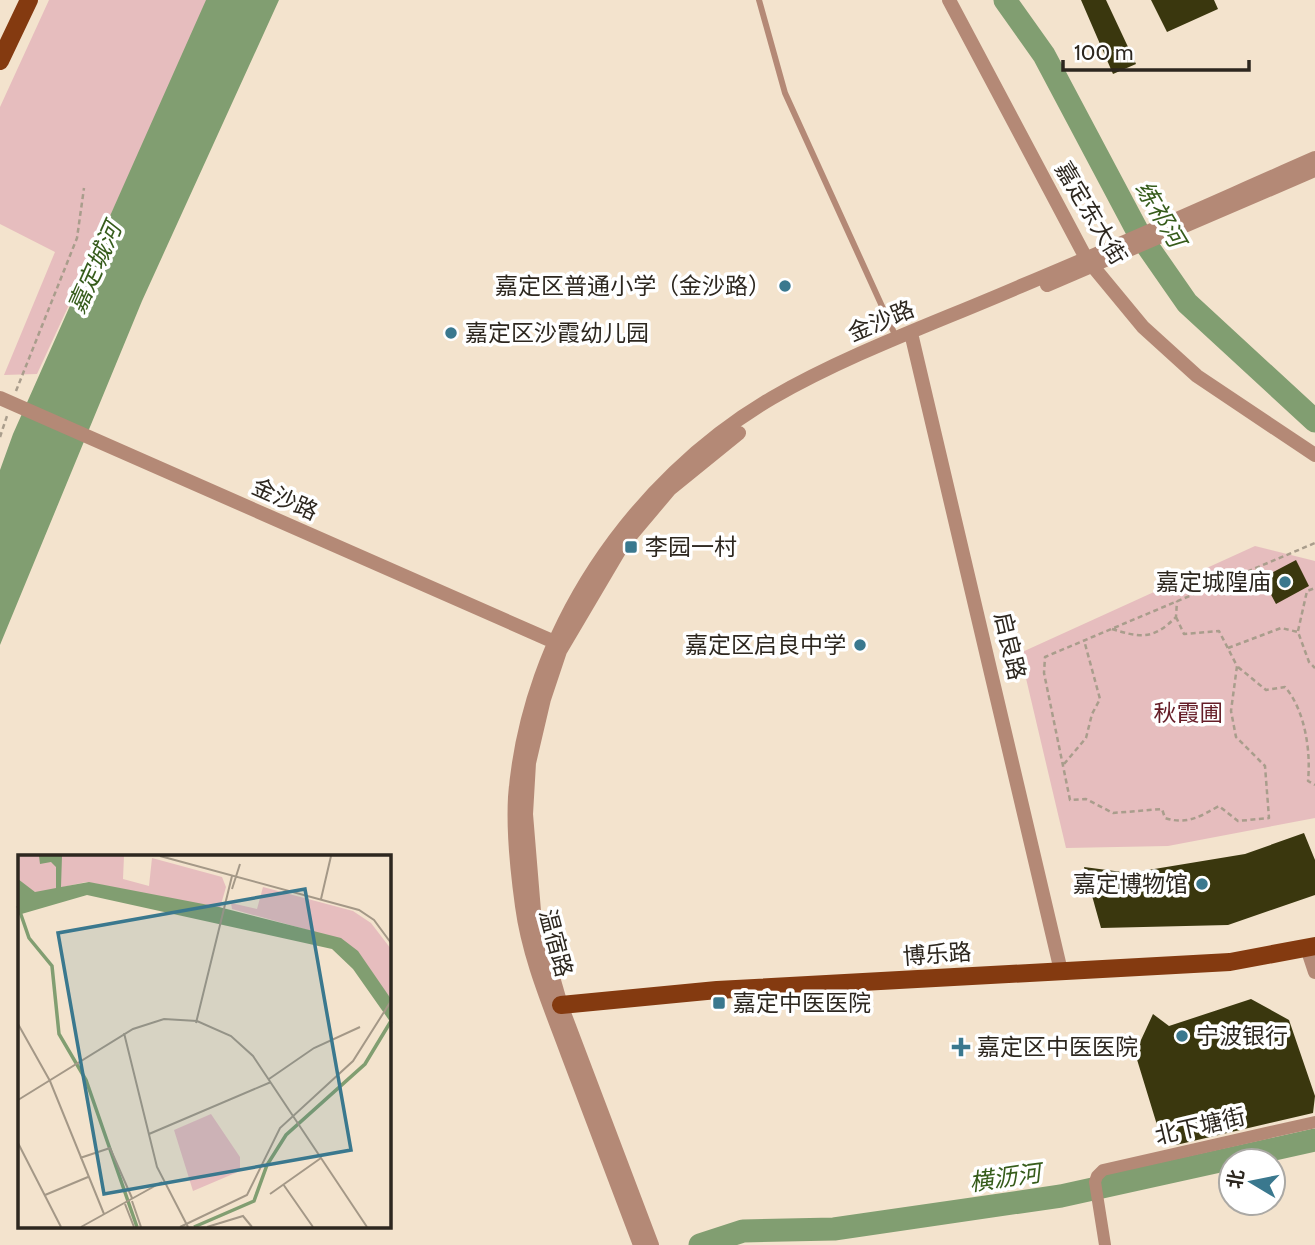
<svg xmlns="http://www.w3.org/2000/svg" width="1315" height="1245" font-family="Cabin,'Noto Sans SC',sans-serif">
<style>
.green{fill:#e6bdbe}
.water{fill:#819e71}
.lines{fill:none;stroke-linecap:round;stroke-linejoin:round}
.river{stroke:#819e71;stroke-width:23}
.building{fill:#3a370e}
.path{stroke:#a99d8c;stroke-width:2.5;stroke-dasharray:5 3.5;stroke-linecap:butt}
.service{stroke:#b48976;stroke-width:6}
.minor{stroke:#b48976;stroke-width:12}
.tertiary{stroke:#b48976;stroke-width:14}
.primary{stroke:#843a10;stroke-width:18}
.poi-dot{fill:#3a788e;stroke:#fff;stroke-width:2.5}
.labels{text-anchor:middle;stroke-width:7;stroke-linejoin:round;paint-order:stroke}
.street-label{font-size:23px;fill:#2d271f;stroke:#fff}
.poi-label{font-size:23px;fill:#2d271f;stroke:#fff;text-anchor:start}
.park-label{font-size:23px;fill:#651d27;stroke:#fff}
.water-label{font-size:24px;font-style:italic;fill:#365c1b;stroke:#fff}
.inset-river{fill:none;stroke:#819e71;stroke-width:3.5}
.inset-road{fill:none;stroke:#a49887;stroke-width:2}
.view{fill:#3a788e;fill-opacity:0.15;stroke:#3a788e;stroke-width:3.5}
.inset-edge{fill:none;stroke:#2d271f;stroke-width:3.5}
</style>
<rect width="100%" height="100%" fill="#f3e3cd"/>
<path class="green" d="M49 0H210L37 374 4 375 55 252 0 224V107Z
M1255 546 1315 561V818L1168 846 1066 848 1020 653Z"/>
<path class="water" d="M206 0H279L142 301 0 645V470L13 434Z"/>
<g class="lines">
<path class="river" d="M1005 0 1044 55 1139 234 1187 303 1315 421
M700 1245 743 1231 834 1229 1061 1196 1315 1140"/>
</g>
<path class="building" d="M1081 0H1106L1136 64 1113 74Z
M1151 0H1214L1218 9 1167 32Z
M1296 560 1309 586 1276 604 1262 578Z
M1304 833 1315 860V895L1228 925 1101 928 1084 867 1130 873 1245 854Z
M1251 999 1289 1020 1315 1096 1313 1113 1176 1145 1161 1138 1135 1053 1153 1014 1169 1026Z"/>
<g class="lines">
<path class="path" d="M16 391 77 238 84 188
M0 437 8 413
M1176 617 1184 634 1219 631 1237 666 1231 711 1236 737 1265 766 1269 818 1238 821 1219 806C1199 817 1187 825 1165 818L1162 809 1113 813 1086 799 1070 800 1044 673 1045 657 1315 543
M1112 629C1141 638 1153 640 1176 617L1177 601
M1298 631 1307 591 1315 588
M1228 648 1281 628 1298 632 1309 662 1315 668
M1238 667 1266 690 1285 687C1305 710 1311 751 1308 781L1315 785
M1064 764 1086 738 1092 714 1100 699 1084 640"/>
<path class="service" d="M759 0 785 93 896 337"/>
<path class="minor" d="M1105 1245 1095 1182 1097 1176 1103 1170 1315 1122"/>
<path class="tertiary" d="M949 0 1086 258 1143 327 1197 376 1315 455
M1047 285 1315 170
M911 333 1061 971
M0 398 559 644
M1307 948 1315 972
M640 1245C616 1182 592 1118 568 1055 550 1006 529 958 522 906 517 870 513 833 515 797 528 633 631 481 772 398 850 353 938 322 1021 286 1120 245 1217 201 1315 158
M652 1245 561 1005 534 911 526 814 529 763 544 699 560 651 622 546 670 489 739 433"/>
<path class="primary" d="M0 61 29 0
M561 1005 717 990 1230 962 1315 946"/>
</g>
<g class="poi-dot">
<circle cx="785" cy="286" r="7"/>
<circle cx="451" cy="333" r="7"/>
<rect x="624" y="540" width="14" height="14" rx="3.5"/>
<circle cx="1285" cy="582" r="7"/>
<circle cx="860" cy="645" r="7"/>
<circle cx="1202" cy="884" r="7"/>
<rect x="712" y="996" width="14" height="14" rx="3.5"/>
<circle cx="1182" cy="1036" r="7"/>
<path d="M957.5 1036.5h7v7h7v7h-7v7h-7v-7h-7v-7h7z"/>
</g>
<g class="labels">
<g class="street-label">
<text transform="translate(1091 213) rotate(59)" y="8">嘉定东大街</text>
<text transform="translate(881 321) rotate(-23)" y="8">金沙路</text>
<text transform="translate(285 499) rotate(24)" y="8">金沙路</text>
<text transform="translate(1010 646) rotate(77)" y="8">启良路</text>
<text transform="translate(556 943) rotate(75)" y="8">温宿路</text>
<text transform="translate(937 954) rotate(-4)" y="8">博乐路</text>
<text transform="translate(1200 1126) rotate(-13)" y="8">北下塘街</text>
</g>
<g class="poi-label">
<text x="771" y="294" text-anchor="end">嘉定区普通小学（金沙路）</text>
<text x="465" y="341">嘉定区沙霞幼儿园</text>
<text x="645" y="555">李园一村</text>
<text x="1271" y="590" text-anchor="end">嘉定城隍庙</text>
<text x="846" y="653" text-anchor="end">嘉定区启良中学</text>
<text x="1188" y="892" text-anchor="end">嘉定博物馆</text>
<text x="733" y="1011">嘉定中医医院</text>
<text x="1196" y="1044">宁波银行</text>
<text x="977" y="1055">嘉定区中医医院</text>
</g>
<g class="park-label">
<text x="1188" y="721">秋霞圃</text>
</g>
<g class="water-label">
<text transform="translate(1160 214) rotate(59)" y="8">练祁河</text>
<text transform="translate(95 268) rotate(-66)" y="8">嘉定城河</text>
<text transform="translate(1005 1178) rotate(-8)" y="8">横沥河</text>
</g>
</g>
<g transform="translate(18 855)">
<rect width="373" height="373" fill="#f3e3cd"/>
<path d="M0 1H106L105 24 131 31 134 3 204 22 208 32 202 53 68 27 18 38 0 26ZM245 32 335 56 353 68 373 94V143L297 77 214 54 213 48 239 54ZM193 259 222 302V316L175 336 156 275Z" fill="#e6bdbe"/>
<path d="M21 1H44L43 32 71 27 201 52 323 83 340 96 373 144V168L335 114 314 94 69 40 0 60V24L17 37 38 33V12L33 7 22 9Z" fill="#819e71"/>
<path class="inset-river" d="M0 51 11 83 34 111 41 179 68 225 119 372M176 372 236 346 249 310 268 280 347 209 373 166"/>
<path class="inset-road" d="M142 1 341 55 356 65 373 88M214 34 222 9M303 44 313 1M178 168 214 21M0 169 32 226 86 359M106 178 139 312 170 372M251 224 296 193 342 172M0 245 115 174 146 164 179 166 213 181 235 201 349 372M131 279 253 227M0 288 43 372M62 303 92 293 114 343M265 329 295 372M252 339 303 303M27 340 70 322M114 346 123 372M107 349 116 372M63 372 144 327M162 372 229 340 262 273 335 206 373 146M189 372 225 361 234 372"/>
<path class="view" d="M287 34 333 295 86 339 40 78Z"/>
<rect width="373" height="373" class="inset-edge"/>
</g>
<g transform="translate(1252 1182) rotate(280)"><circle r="33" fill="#ffffff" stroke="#aba9a5" stroke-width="2"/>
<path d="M0-5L12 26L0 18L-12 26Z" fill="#3a788e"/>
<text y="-10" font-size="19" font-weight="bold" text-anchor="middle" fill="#2d271f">北</text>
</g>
<path d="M1063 60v10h186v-10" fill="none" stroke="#2d271f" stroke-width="3.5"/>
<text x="1074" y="60" font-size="21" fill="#2d271f" stroke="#ffffff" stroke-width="5" paint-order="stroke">100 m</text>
</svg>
